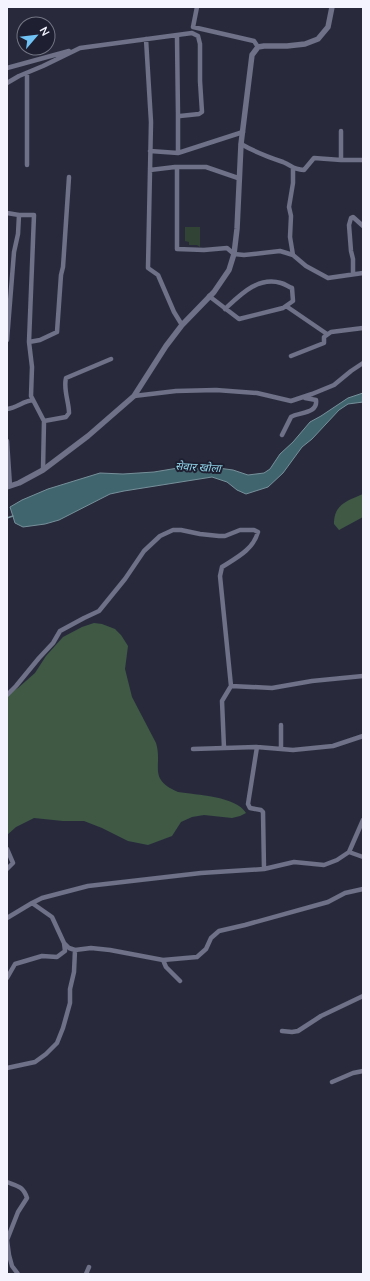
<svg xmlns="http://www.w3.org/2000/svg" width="370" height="1281" font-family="'Nunito Sans','Noto Sans Devanagari',sans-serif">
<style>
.green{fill:#314335}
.forest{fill:#3f5945}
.water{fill:#41656f;stroke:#76909a}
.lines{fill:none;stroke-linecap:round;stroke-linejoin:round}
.stream{stroke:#76909a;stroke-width:1.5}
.minor{stroke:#6e7187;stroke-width:4.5}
.tertiary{stroke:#6e7187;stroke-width:5.5}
.labels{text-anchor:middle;stroke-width:4;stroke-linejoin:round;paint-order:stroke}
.water-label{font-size:11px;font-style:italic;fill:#92d7eb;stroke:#1e2032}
</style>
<rect width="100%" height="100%" fill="#282a3c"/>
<path class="green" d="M185 227H200V247L197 245H189V242L185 241Z"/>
<path class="forest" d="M363 494V517L339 530 334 524C334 504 347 501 363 494Z
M94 623 102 624 115 629 121 635 128 646 125 669 132 697 156 743C163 766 147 779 178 792 196 795 236 796 246 813L240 816 232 818 204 815 192 817 181 822 172 836 148 845 128 841 102 828 84 821H63L34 818 16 827 7 835V694L18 688 35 673 46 656 63 637 82 627Z"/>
<path class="water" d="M363 393V402L348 404 339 410 312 439 302 447 283 473 268 487 246 494 237 490 227 482 212 477 124 491 110 494 59 520 45 524 23 527 15 523 10 507 22 500 48 489 100 473 123 474 154 472 196 465 233 470 248 475 264 473 270 469 280 454 293 442 310 422 321 416 348 398Z"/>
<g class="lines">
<path class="stream" d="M7 518 13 516"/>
<path class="minor" d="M197 7 193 27 254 41 258 47
M146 39 151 122 148 268 158 275 174 312 182 325
M7 68 69 51
M7 83 19 76 43 66 80 48 192 33 198 36 200 44V81L202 112 199 114 180 116 178 115 177 37
M241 144C255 152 268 157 283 162 293 166 291 169 304 170L314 158 341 160V131
M150 151 178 153 243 132
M178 153V115
M341 160H363
M27 165V73
M177 168V249L204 250 227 248 234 254 244 255 280 251 293 255 306 266 328 278 363 273
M293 168V183L289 207 291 216 290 237 293 255
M150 170 175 167H206L238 178
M7 213 19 215H34L29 342 32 367 31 396 44 421 66 417 69 413C69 402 63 389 66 378L111 359
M353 273V259L351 251 349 225 351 218 353 217 363 226
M209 296 239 319 283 308 293 301 292 288C289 287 285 284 281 283 258 276 240 295 225 309
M286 306 327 334
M7 340 14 252 18 234 19 215
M29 342 40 340 57 332 61 275 63 267 69 177
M291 356 324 343V337L331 332 363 328
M134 396 176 391 216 390 257 393 291 401 312 394 334 385 351 371 363 363
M7 409C17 408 23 401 33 400
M282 435 291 417C299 412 318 414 316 400L305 398
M7 441 10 486
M43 470 44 421
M231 686 272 688 312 681 363 676
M7 695 16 686 39 658 53 643 60 631 84 618 99 611 125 579 144 551 160 536 173 530H181L200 534 219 536H225L240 530H254L258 532C253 550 236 558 222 567L220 576 231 686 222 701 224 748
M257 747 248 804 250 808 261 810 263 812 264 869
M193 749 257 747 293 750 333 746 363 736
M281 749V725
M349 852 363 857
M7 869 13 863 7 849
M32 903 52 917 64 943 69 948 75 950 91 948 110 950 163 960 197 957 206 949 211 938 219 931 245 925 328 902 345 893 363 889
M7 918 32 903 42 898 88 886 201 873 264 869 294 862 324 865 337 860 349 852 363 820
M163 960 166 967 180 981
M7 978 15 964 42 956 57 957 65 951 64 943
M282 1031 292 1032 298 1031 321 1016 363 996
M7 1068 35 1062 46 1054 57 1043 63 1028 70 1003V989L74 972 75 950
M332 1082 353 1073 363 1071
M7 1182C17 1186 23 1186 27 1198L18 1212 7 1240 9 1255 12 1266 18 1274
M86 1274 89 1267"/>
<path class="tertiary" d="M7 487 19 483 43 470 88 436 134 396 166 346 182 325 214 292 229 270 234 254 237 229 241 144 252 55 258 47 264 46H287L305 44 318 39 328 27 332 7"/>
</g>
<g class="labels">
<g class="water-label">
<text transform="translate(198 467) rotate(3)" y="4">सेवार खोला</text>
</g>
</g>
<rect width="370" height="1281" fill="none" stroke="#f3f4fe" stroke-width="16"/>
<g transform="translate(36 36) rotate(62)"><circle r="19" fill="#1e2032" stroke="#737584"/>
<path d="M0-3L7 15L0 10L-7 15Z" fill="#70c1f4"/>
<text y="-6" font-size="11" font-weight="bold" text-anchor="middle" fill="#f3f4fe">N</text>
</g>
</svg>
